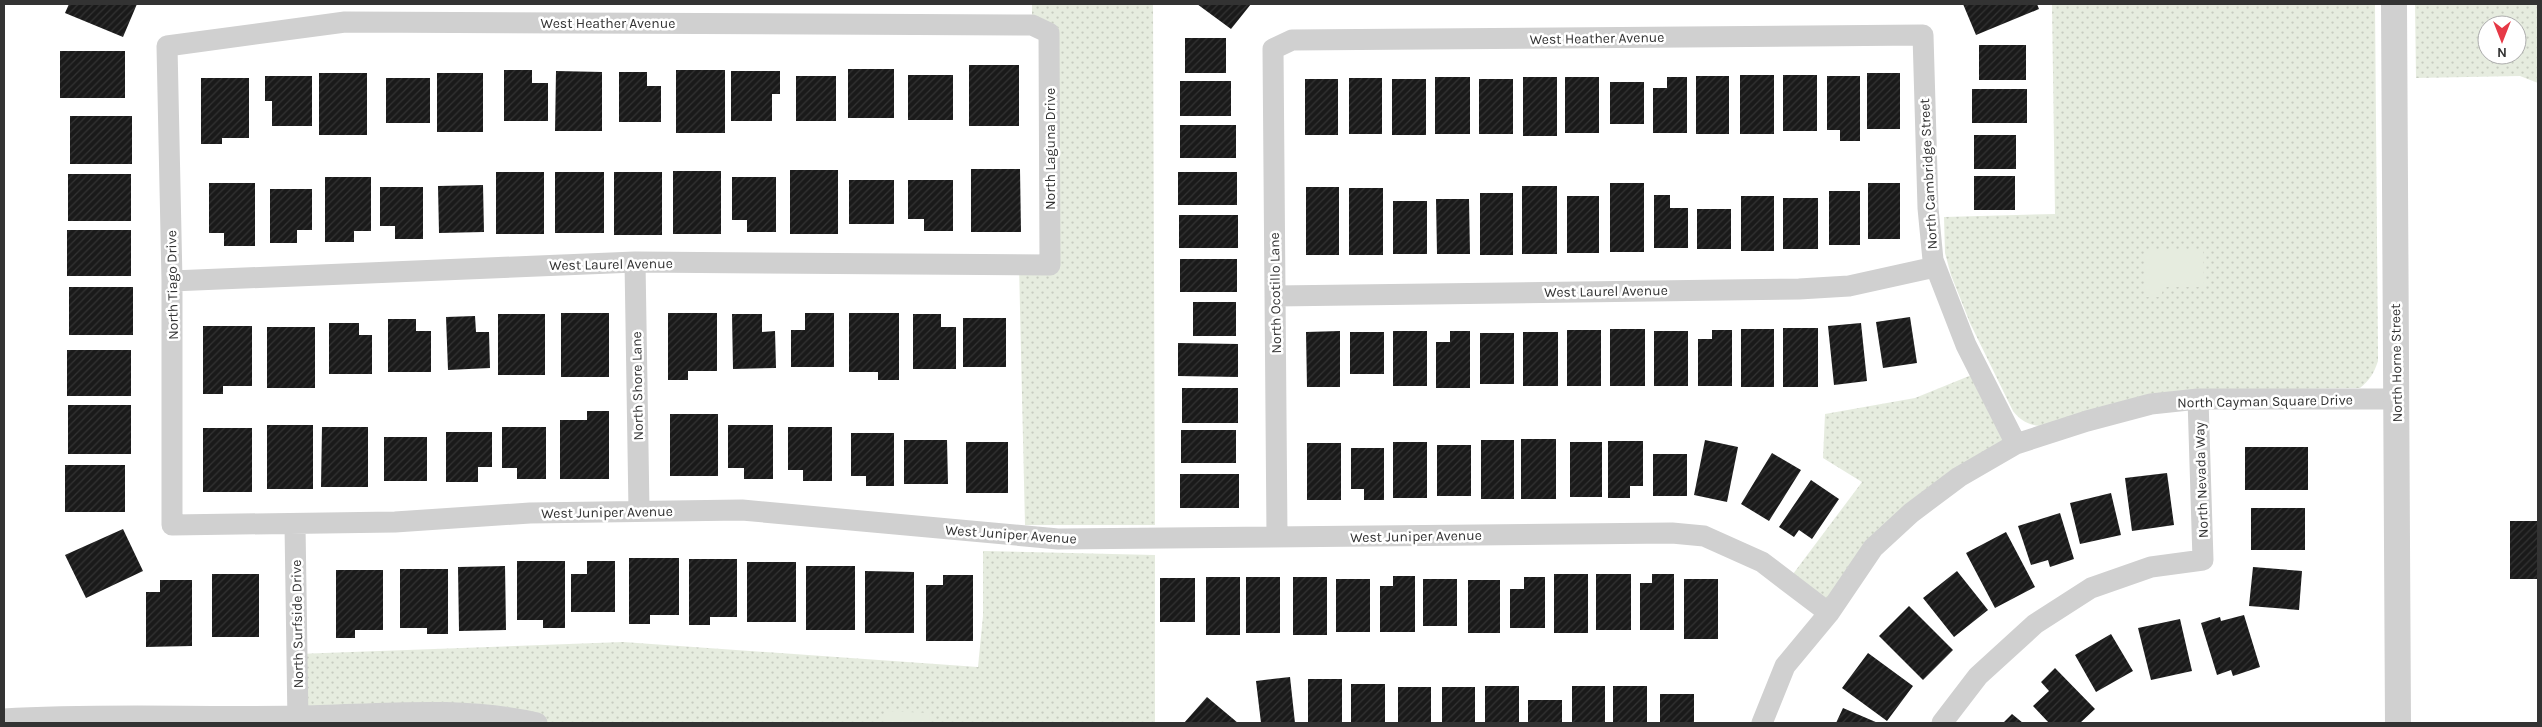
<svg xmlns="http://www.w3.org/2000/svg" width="2542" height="727" font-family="Karla,sans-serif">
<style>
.grass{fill:url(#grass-dots);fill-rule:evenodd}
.pitch{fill:#e6ecdf}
.building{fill:url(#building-hatch)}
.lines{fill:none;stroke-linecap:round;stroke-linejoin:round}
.minor{stroke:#d0d0d0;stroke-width:21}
.tertiary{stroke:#d0d0d0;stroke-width:26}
.labels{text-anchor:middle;stroke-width:5;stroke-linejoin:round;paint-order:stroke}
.street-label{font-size:14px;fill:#333;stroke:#fff}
</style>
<defs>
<pattern id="grass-dots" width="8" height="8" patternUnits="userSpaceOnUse" patternTransform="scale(1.25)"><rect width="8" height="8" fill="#e6ecdf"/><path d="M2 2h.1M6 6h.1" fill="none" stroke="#c6cbc0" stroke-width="1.8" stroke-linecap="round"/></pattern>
<pattern id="building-hatch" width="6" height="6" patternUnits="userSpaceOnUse" patternTransform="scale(1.25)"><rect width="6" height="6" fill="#1a1a1a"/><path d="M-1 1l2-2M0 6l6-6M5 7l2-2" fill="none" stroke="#333"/></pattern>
</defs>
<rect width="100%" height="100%" fill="#fff"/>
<path class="grass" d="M1032 4H1153L1155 525H1025L1019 265H1049V33L1032 25Z
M2052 4H2375L2378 361C2374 373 2370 380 2360 388L2174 391 2040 426C2028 425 2020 420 2013 411L1970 323 1951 275 1945 253 1944 217 2055 214Z
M2415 4H2538V83L2520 76 2416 78ZM2487 25H2517V55H2487Z
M1979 372 2016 444 1873 548 1829 613 1787 582 1862 482 1823 458 1825 414 1915 398Z
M983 551 1155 555V723H536L298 716 297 654 623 642 978 667 983 616Z"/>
<path class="pitch" d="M2145 250H2203L2204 287H2167L2163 289 2161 297H2145Z
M885 711 930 713 929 723H885Z"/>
<path class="building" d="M69 4H137L123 37 65 13Z
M1197 4H1251L1231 29Z
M1963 4H2037L2039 9 1976 35Z
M1185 38H1226V73H1185Z
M1979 45H2026V80H1979Z
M60 51H125V98H60Z
M969 65H1019V126H969Z
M848 69H894V118H848Z
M504 70H532V83H548V121H504Z
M676 70H725V133H676Z
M556 71 602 72V131H555Z
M731 71H780V94H772V121H731Z
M619 72H647V86H661V122H619Z
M319 73H367V135H319Z
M437 73H483V132H437Z
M1867 73H1900V129H1867Z
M908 75H953V120H908Z
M1740 75H1774V134H1740Z
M1783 75H1817V131H1783Z
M265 76H312V126H272V101H265Z
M796 76H836V121H796Z
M1696 76H1729V134H1696Z
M1827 76H1860V141H1840V130H1827Z
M1435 77H1470V134H1435Z
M1523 77H1557V136H1523Z
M1565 77H1599V133H1565Z
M1667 77H1687V133H1653V88H1667Z
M201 78H249V138H222V144H201Z
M386 78H430V123H386Z
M1349 78H1382V134H1349Z
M1305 79H1338V135H1305Z
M1392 79H1426V135H1392Z
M1479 79H1513V134H1479Z
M1180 81H1231V116H1180Z
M1610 82H1644V124H1610Z
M1972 89H2027V123H1972Z
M70 116H132V164H70Z
M1180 125H1236V158H1180Z
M1974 135H2016V169H1974Z
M971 169H1020L1021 232H971Z
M790 170H838V234H790Z
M673 171H721V234H673Z
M496 172H544V234H496Z
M555 172H604V233H555Z
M614 172H662V235H614Z
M1178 172H1237V205H1178Z
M68 174H131V221H68Z
M1974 176H2015V210H1974Z
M325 177H371V231H354V242H325Z
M732 177H776V232H747V220H732Z
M849 180H894V224H849Z
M908 180H953V231H924V219H908Z
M209 183H255V246H224V233H209Z
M1610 183H1644V252H1610Z
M1868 183H1900V239H1868Z
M483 185 484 232 439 233 438 186Z
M1522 186H1557V254H1522Z
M380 187H423V239H395V226H380Z
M1306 187H1339V255H1306Z
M1349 188H1383V255H1349Z
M270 189H312V230H297V243H270Z
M1829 191H1860V245H1829Z
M1480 193H1513V255H1480Z
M1654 195H1670V208H1688V248H1654Z
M1567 196H1599V253H1567Z
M1741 196H1774V251H1741Z
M1783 198H1818V249H1783Z
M1436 199H1469L1470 254H1437Z
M1393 201H1427V254H1393Z
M1697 209H1731V249H1697Z
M1179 215H1238V248H1179Z
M67 230H131V276H67Z
M1180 259H1237V292H1180Z
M69 287H133V335H69Z
M1193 302H1236V336H1193Z
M561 313H609V377H561Z
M668 313H717V371H688V380H668Z
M805 313H834V367H791V330H805Z
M849 313H899V380H878V372H849Z
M498 314H545V375H498Z
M732 314H762V332L775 331 776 368 733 369Z
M913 314H941V327H956V369H913Z
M475 316 476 332H489L490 368 448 370 446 317Z
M1910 317 1917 363 1883 368 1876 322Z
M963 318H1006V367H963Z
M388 319H416V331H431V372H388Z
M329 323H359V335H372V374H329Z
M1861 323 1867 381 1834 385 1828 326Z
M203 326H252V386H223V394H203Z
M267 327H315V388H267Z
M1783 328H1818V387H1783Z
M1610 329H1645V386H1610Z
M1741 329H1774V387H1741Z
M1567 330H1601V386H1567Z
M1712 330H1732V386H1698V339H1712Z
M1340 331V387H1307L1306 332Z
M1393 331H1427V386H1393Z
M1450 331H1470V388H1436V342H1450Z
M1654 331H1688V386H1654Z
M1350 332H1384V374H1350Z
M1523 332H1558V386H1523Z
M1480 333H1514V384H1480Z
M1178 343 1238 344V377L1178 376Z
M67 350H131V396H67Z
M1182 388H1238V423H1182Z
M68 405H131V454H68Z
M587 411H609V479H560V420H587Z
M670 414H718V476H670Z
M267 425H313V489H267Z
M728 425H773V479H744V468H728Z
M322 427H368V487H321Z
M502 427H546V479H517V468H502Z
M788 427H832V481H803V470H788Z
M203 428H252V492H203Z
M1181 430H1236V463H1181Z
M446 432H492V467H478V482H446Z
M851 433H894V486H866V476H851Z
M384 437H427V481H384Z
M1521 439H1556V499H1521Z
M904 440H947L948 484H904Z
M1481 440H1514V499H1481Z
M1705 440 1738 447 1727 502 1694 495Z
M1608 441H1643V486H1630V498H1608Z
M966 442H1008V493H966Z
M1393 442H1427V498H1393Z
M1570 442H1602V497H1570Z
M1307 443H1341V500H1307Z
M1437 445H1471V496H1437Z
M2245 447H2308V490H2245Z
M1351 448H1384V500H1364V489H1351Z
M1772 453 1801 470 1769 521 1741 504Z
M1653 454H1687V496H1653Z
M65 465H125V512H65Z
M2167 473 2174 525 2132 531 2125 478Z
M1180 474H1239V508H1180Z
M1811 480 1839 499 1812 539 1799 530 1794 537 1779 527Z
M2111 493 2121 535 2080 544 2070 503Z
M2251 508H2305V550H2251Z
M2060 513 2074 559 2050 567 2048 560 2031 565 2018 526Z
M2510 521H2538V579H2510Z
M123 529 143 571 86 598 65 555Z
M2006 532 2035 587 1995 608 1966 553Z
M629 558H679V615H650V624H629Z
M689 559H737V617H710V625H689Z
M517 561H565V628H543V620H517Z
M587 561H615V612H571V574H587Z
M747 562H796V622H747Z
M505 566 506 630 459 631 458 567Z
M806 566H855V630H806Z
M2253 567 2302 571 2299 610 2249 606Z
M400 569H448V634H427V628H400Z
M336 570H383V630H355V638H336Z
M865 571 914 572V633H865Z
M1957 571 1988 610 1954 637 1923 598Z
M212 574H259V637H212Z
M1554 574H1588V633H1554Z
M1596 574H1631V630H1596Z
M1652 574H1674V630H1640V583H1652Z
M943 575H973V641H926V585H943Z
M1393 576H1415V632H1380V586H1393Z
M1206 577H1240V635H1206Z
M1246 577H1280V633H1246Z
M1293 577H1327V635H1293Z
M1524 577H1545V628H1510V589H1524Z
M1160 578H1195V622H1160Z
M1336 579H1370V632H1336Z
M1423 579H1457V626H1423Z
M1684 579H1718V639H1684Z
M160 580H192V646L146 647V592H160Z
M1468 580H1500V633H1468Z
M1909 606 1953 650 1923 680 1879 636Z
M2244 615 2260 667 2233 676 2231 670 2217 675 2201 623 2220 617 2221 621Z
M2180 619 2192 671 2151 680 2138 628Z
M2111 634 2133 671 2096 692 2075 655Z
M1868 653 1913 686 1887 721 1842 688Z
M2055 668 2095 709 2080 723H2049L2033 706 2049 691 2041 682Z
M1290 677 1295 723H1261L1256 681Z
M1308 679H1342V723H1308Z
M1351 684H1385V723H1351Z
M1485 686H1519V723H1485Z
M1572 686H1605V723H1572Z
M1613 686H1647V723H1613Z
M1398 687H1431V723H1398Z
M1442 687H1475V723H1442Z
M1660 694H1694V723H1660Z
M1207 697 1238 723H1184Z
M1528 700H1562V723H1528Z
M1843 708 1878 723H1836Z
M2012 714 2023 723H2003Z"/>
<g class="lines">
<path class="minor" d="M635 262 639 510
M172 281 635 262 1050 265 1049 33 1032 25 345 22 167 46 172 281V525L395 522 530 513 742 510 1058 539 1672 533 1704 536 1762 562 1829 613
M1275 296 1799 289 1849 286 1935 267
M295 525 298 723
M1277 537 1273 49 1292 40 1923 35 1928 208 1933 260 1966 345 2016 444
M4 719C99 713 199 718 296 716 376 715 458 705 537 723
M1762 723 1785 666 1829 613 1873 548 1911 513 1959 477 2016 444 2087 421 2151 404 2198 399H2396
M1942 723 1978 676 2035 624 2091 588 2151 567 2203 560 2198 399"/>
<path class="tertiary" d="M2394 4 2398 723"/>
</g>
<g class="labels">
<g class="street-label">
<text x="608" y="28">West Heather Avenue</text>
<text transform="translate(1597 38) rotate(-1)" y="5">West Heather Avenue</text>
<text transform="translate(1050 149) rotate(-90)" y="5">North Laguna Drive</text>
<text transform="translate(1928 174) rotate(-93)" y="5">North Cambridge Street</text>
<text transform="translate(611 264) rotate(-1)" y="5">West Laurel Avenue</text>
<text transform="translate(172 285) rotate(-91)" y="5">North Tiago Drive</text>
<text transform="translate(1606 291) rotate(-1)" y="5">West Laurel Avenue</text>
<text transform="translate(1275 293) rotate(-91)" y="5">North Ocotillo Lane</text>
<text transform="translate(2396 363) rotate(-91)" y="5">North Horne Street</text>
<text transform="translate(637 386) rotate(-91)" y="5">North Shore Lane</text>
<text transform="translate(2265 401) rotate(-1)" y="5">North Cayman Square Drive</text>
<text transform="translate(2201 480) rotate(-92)" y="5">North Nevada Way</text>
<text transform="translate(607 512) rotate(-1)" y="5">West Juniper Avenue</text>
<text transform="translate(1011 534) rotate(4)" y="5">West Juniper Avenue</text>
<text transform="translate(1416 536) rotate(-1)" y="5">West Juniper Avenue</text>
<text transform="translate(297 624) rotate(-91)" y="5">North Surfside Drive</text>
</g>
</g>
<rect width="2542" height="727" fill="none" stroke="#333333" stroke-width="10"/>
<g transform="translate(2502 40) rotate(180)"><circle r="24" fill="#ffffff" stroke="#adadad"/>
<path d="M0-4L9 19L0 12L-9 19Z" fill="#e63946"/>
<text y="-8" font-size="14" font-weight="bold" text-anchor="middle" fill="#333333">N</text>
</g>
</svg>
